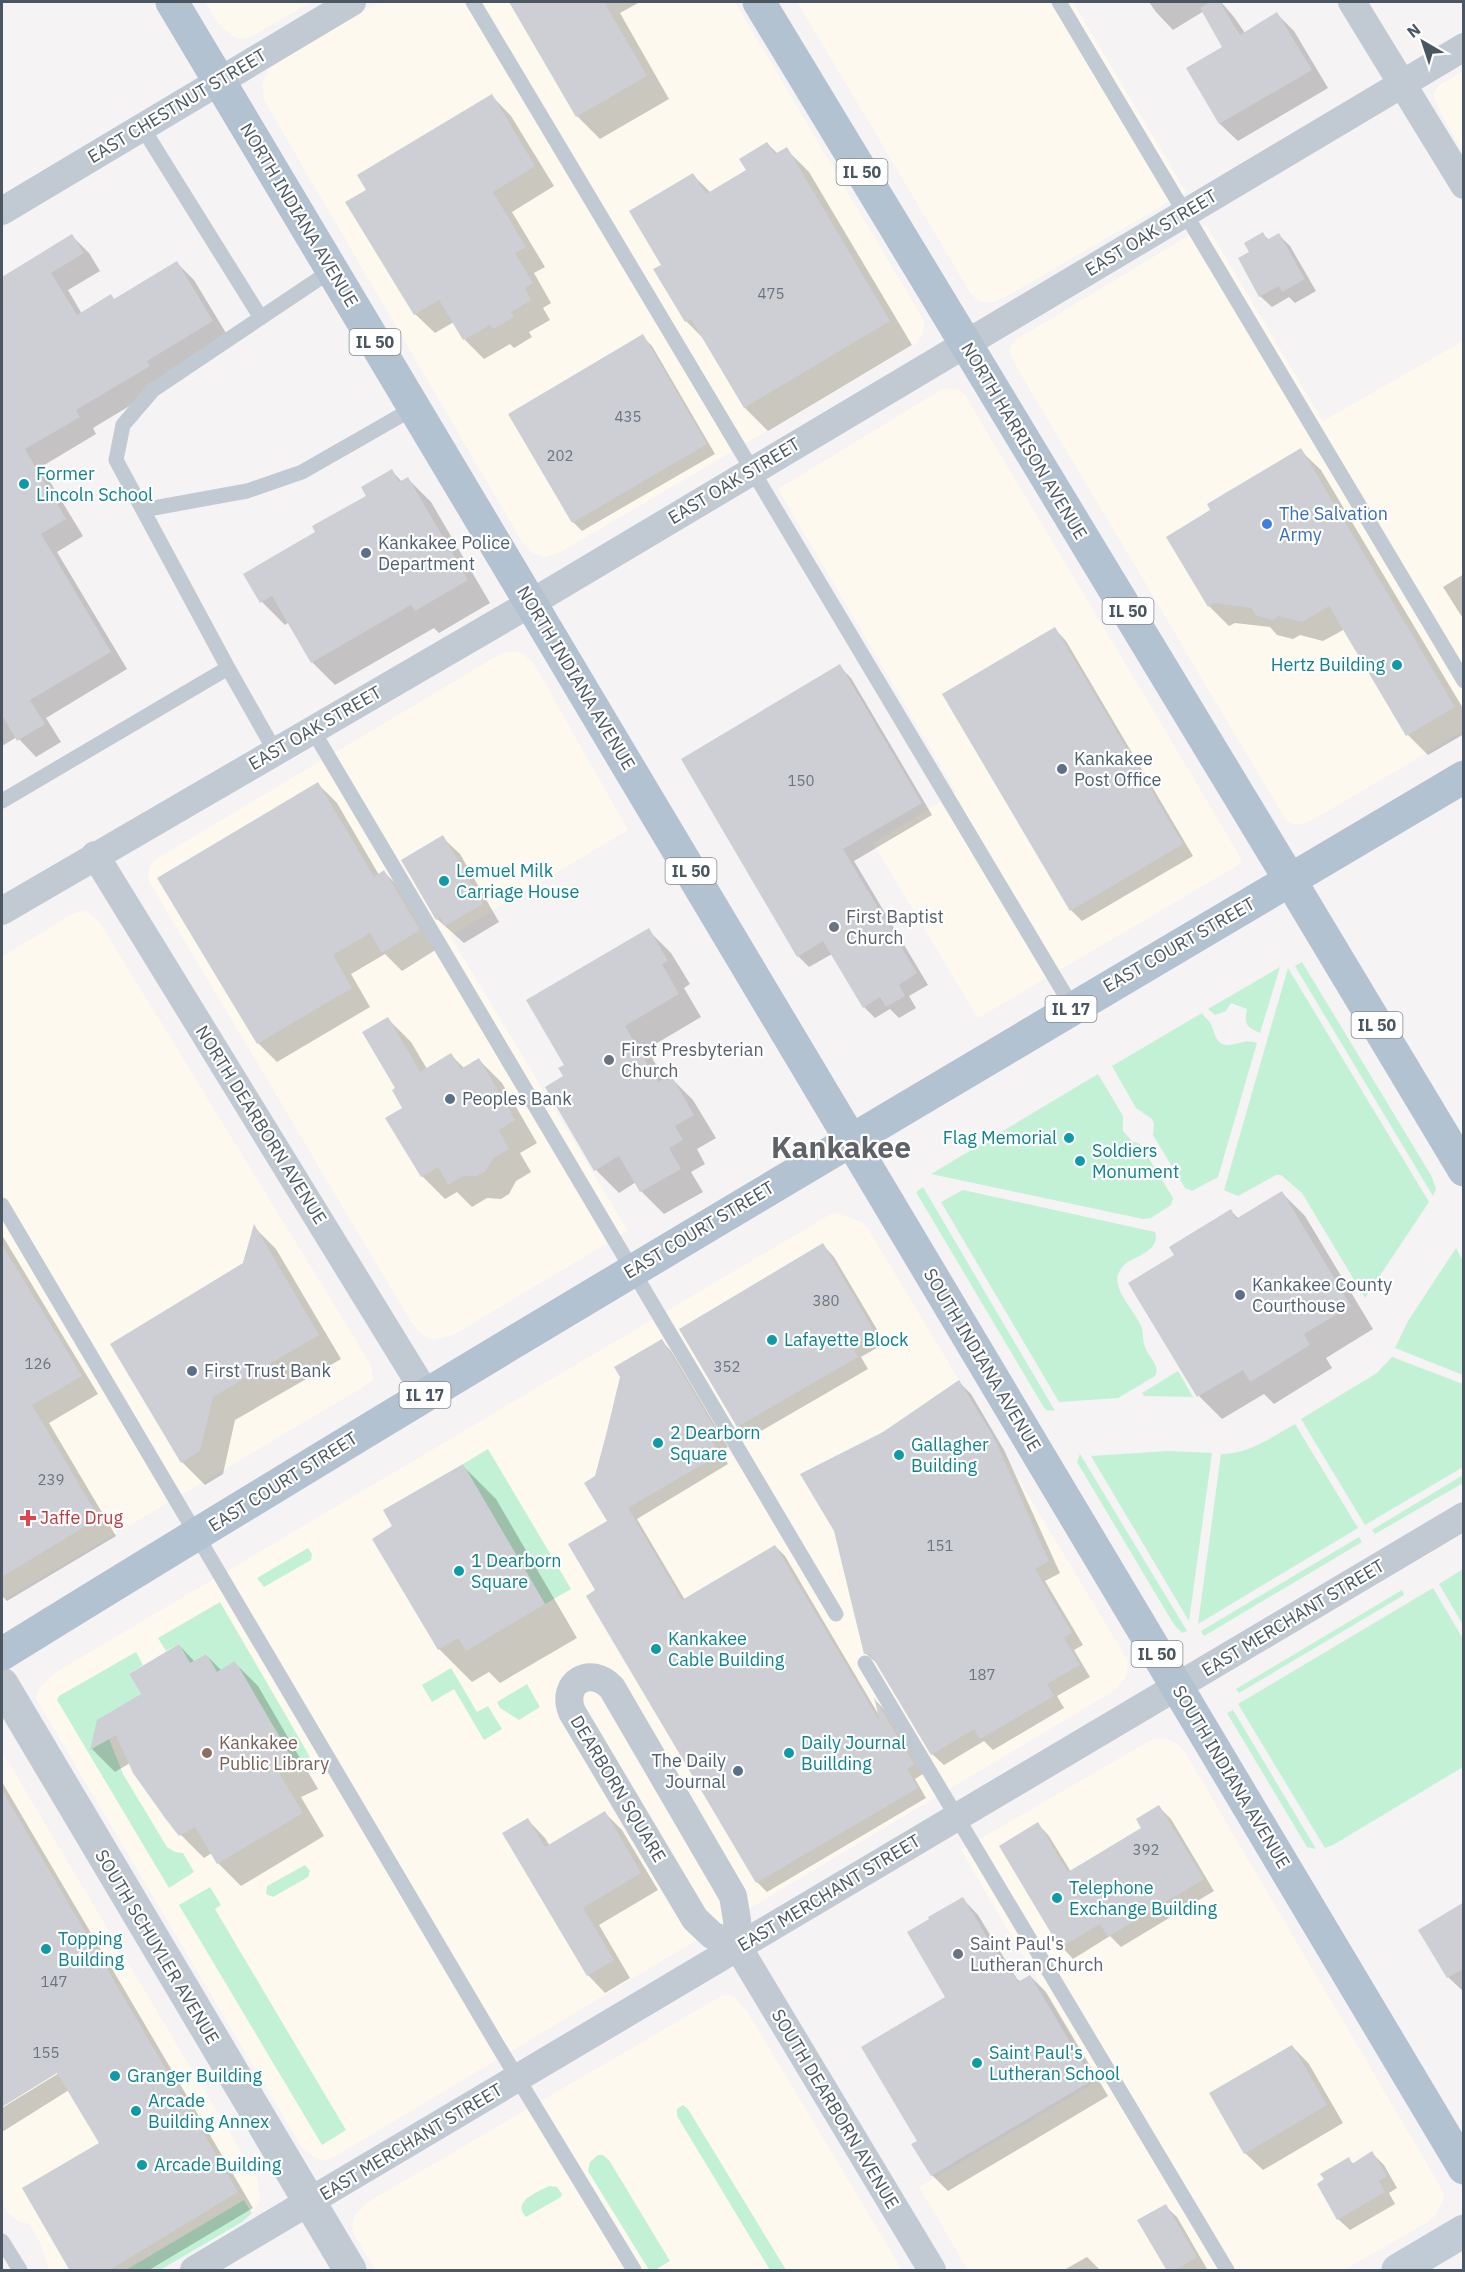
<svg xmlns="http://www.w3.org/2000/svg" width="1465" height="2272" font-family="'IBM Plex Sans',sans-serif">
<style>
.commercial{fill:#fdf9ef}
.green{fill:#c3f1d5}
.shadow{fill:#0003}
.building{fill:#cdcfd5}
.lines{fill:none;stroke-linecap:round;stroke-linejoin:round}
.service{stroke:#c1cad2;stroke-width:15}
.minor{stroke:#c1cad2;stroke-width:28}
.tertiary{stroke:#c1cad2;stroke-width:33}
.secondary{stroke:#c1cbd6;stroke-width:33}
.primary{stroke:#b3c2d1;stroke-width:33}
.culture-dot{fill:#0f9aa8;stroke:#fff;stroke-width:2}
.shop-dot{fill:#3f7fe0;stroke:#fff;stroke-width:2}
.service-dot{fill:#5c6f8a;stroke:#fff;stroke-width:2}
.worship-dot{fill:#6b7280;stroke:#fff;stroke-width:2}
.health-dot{fill:#e0444e;stroke:#fff;stroke-width:2}
.education-dot{fill:#8d6e63;stroke:#fff;stroke-width:2}
.labels{text-anchor:middle;stroke-width:4.5;stroke-linejoin:round;paint-order:stroke}
.number-label{font-size:15px;fill:#6b747e}
.shield{fill:#fff;stroke:#808990;stroke-width:1.5}
.shield-label{font-size:16px;font-weight:bold;fill:#4a5661}
.street-label{font-size:18px;fill:#4a5661;stroke:#fff}
.culture-label{font-size:18px;fill:#0d838f;stroke:#fff;text-anchor:start}
.shop-label{font-size:18px;fill:#366cbe;stroke:#fff;text-anchor:start}
.service-label{font-size:18px;fill:#4e5e75;stroke:#fff;text-anchor:start}
.worship-label{font-size:18px;fill:#5b616d;stroke:#fff;text-anchor:start}
.health-label{font-size:18px;fill:#be3a42;stroke:#fff;text-anchor:start}
.education-label{font-size:18px;fill:#785e54;stroke:#fff;text-anchor:start}
.town-label{font-size:30px;font-weight:bold;fill:#5f6368;stroke:#fff}
</style>
<rect width="100%" height="100%" fill="#f5f3f3"/>
<path class="commercial" d="M205 2H311L250 37 240 39 232 36 218 23Z
M380 2H735L924 321 923 333 917 343 559 553 545 557 533 553 522 542 264 100 262 84 268 70 280 59Z
M797 2H1073L1186 192 1002 299 990 303 978 301 970 292Z
M1463 71V151L1441 114 1433 94 1438 86Z
M1206 225 1323 421 1463 341V731L1313 820 1298 825 1292 824 1286 820 1012 359 1009 349 1014 341Z
M944 388 959 390 965 395 1241 858 1240 863 1235 867 978 1018 873 843 956 792 778 489Z
M513 651 522 653 534 664 628 830 450 936 628 1231 453 1335 432 1340 421 1334 410 1320 149 881 148 873 150 866 156 859 502 653Z
M82 911 88 912 100 923 371 1365 373 1379 365 1386 2 1601V957L74 913Z
M836 1213 862 1222 869 1230 1128 1661 1126 1677 1115 1690 334 2157 324 2161 317 2159 304 2150 297 2140 36 1699 39 1689 53 1674 829 1215Z
M1162 1738 1170 1740 1179 1745 1186 1754 1444 2193 1443 2201 1434 2217 1426 2223 1344 2270H968L919 2187 1097 2081 961 1850 1151 1740Z
M2 1752 258 2180 260 2201 252 2213 242 2222 160 2270H49L41 2244 29 2224 18 2221 8 2213 2 2204Z
M723 1995H730L735 1998 748 2013 902 2270H375L353 2233 352 2227 355 2215 368 2202Z"/>
<path class="green" d="M1302 962 1432 1177 1436 1189 1433 1196 1295 966Z
M1280 967 1260 1033C1246 1027 1244 1024 1247 1009L1231 1003 1226 1011 1215 1015 1208 1009Z
M1288 968 1429 1202 1365 1298 1302 1193 1281 1175H1276L1238 1196 1224 1190Z
M1202 1013C1204 1017 1209 1020 1211 1024 1215 1032 1215 1045 1228 1045 1241 1044 1243 1039 1257 1043L1218 1177 1192 1191 1185 1188 1153 1135 1154 1124 1152 1119 1136 1108 1112 1066Z
M1098 1074 1123 1116V1131L1132 1141 1140 1144 1173 1198 1171 1205 1151 1218 1143 1219 931 1174Z
M923 1187 1055 1411 1046 1410 1043 1406 916 1192Z
M963 1190 1155 1232C1161 1251 1135 1256 1124 1265 1120 1269 1118 1274 1117 1278 1118 1296 1133 1309 1140 1324 1144 1331 1142 1340 1145 1347 1148 1357 1161 1365 1155 1376L1118 1398 1059 1402 941 1202Z
M1456 1248 1463 1261V1375L1395 1348 1408 1321Z
M1392 1357 1463 1384V1467L1365 1525 1301 1419 1377 1373Z
M1178 1371 1193 1397 1144 1396 1142 1393Z
M1295 1424 1358 1528 1198 1624 1221 1454C1249 1454 1272 1437 1295 1424Z
M488 1449 571 1589 545 1604 463 1464Z
M1169 1451 1212 1453 1189 1621 1091 1456Z
M1080 1454 1187 1631 1182 1633 1173 1623 1077 1462Z
M1463 1475V1483L1375 1534 1372 1530Z
M1359 1537 1362 1542 1204 1636 1201 1631Z
M308 1548 312 1554 311 1560 264 1587 257 1578Z
M1463 1569V1625L1439 1584Z
M1433 1588 1463 1639V1767L1333 1845 1325 1848 1238 1704Z
M1402 1590 1404 1595 1239 1693 1236 1689Z
M220 1602 310 1757 296 1765 236 1662 217 1672 206 1654 190 1663 179 1644 166 1651 158 1638Z
M136 1652 143 1665 129 1674 141 1694 91 1749 109 1739 123 1774 167 1847 175 1852 183 1853 194 1872 169 1888 57 1700 59 1696Z
M451 1668 477 1712 488 1706 502 1729 484 1740 454 1689 432 1702 422 1685Z
M527 1684 540 1707 519 1720 500 1708 497 1702Z
M1233 1710 1316 1849 1307 1847 1227 1713Z
M305 1865 310 1871 308 1877 273 1897 266 1894 267 1886Z
M210 1887 221 1905 215 1909 346 2130 322 2145 179 1905Z
M683 2105 688 2109 786 2270H770L677 2116V2109Z
M598 2155H603L609 2160 670 2261 655 2270H649L588 2171 590 2162Z
M549 2186 557 2187 562 2194 561 2197 526 2217C511 2202 537 2192 549 2186Z
M244 2200 252 2213 242 2222 160 2270H126Z"/>
<path class="shadow" d="M511 2H640L620 13 669 99 600 139 577 116Z
M1149 2H1221L1234 17 1245 33 1277 14 1294 31 1328 88 1238 141 1220 124 1188 69 1224 47 1204 11 1173 30 1156 12Z
M492 96 511 116 554 186 512 212 545 267 534 273 551 303 543 308 550 320 529 332 532 337 514 348 510 344 484 359 465 340 454 322 435 333 415 314 368 190Z
M767 143 778 154 786 149 809 172 912 345 768 431 745 408 706 341 686 321 663 266 693 175 711 193 748 171Z
M1263 234 1269 240 1279 235 1290 246 1316 291 1295 303 1289 297 1272 307 1260 296 1251 252Z
M72 236 89 253 100 271 68 290 82 314 115 300 177 263 194 280 229 338 166 384 93 428 96 434 41 467 83 536 57 552 127 669 46 718 61 742 36 757 17 737 2 746V282Z
M642 336 652 346 715 454 582 531 573 522Z
M1300 450 1321 470 1464 710V734L1428 755 1408 735 1345 629 1323 641 1300 635 1293 639 1277 635 1270 627 1235 623 1229 626 1209 606 1212 511Z
M392 471 402 482 408 479 431 502 490 603 439 633 434 628 335 685 312 662 289 622 285 625 262 602 245 574 318 532 368 496Z
M1464 574V620L1443 587Z
M1055 629 1066 641 1193 856 1082 921 1071 910Z
M839 666 851 678 932 815 854 861 928 985 909 996 916 1008 899 1018 890 1009 875 1018 864 1007 832 954 809 967 798 956Z
M318 784 337 803 379 875 384 872 403 891 437 949 402 971 385 954 351 974 370 1007 277 1062 258 1043 159 878Z
M442 837 460 854 499 922 464 943 437 919Z
M648 930 671 953 690 984 684 988 701 1017 647 1049 665 1080 670 1077 693 1100 716 1138 697 1149 705 1164 691 1172 703 1192 664 1214 641 1191 636 1182 619 1193 596 1170 565 1077 566 1065Z
M388 1019 411 1042 427 1069 451 1055 464 1068 479 1060 502 1083 537 1143 520 1153 531 1172 516 1181 509 1194 501 1199 487 1198 472 1207 457 1192 445 1199 422 1176 397 1088Z
M1282 1193 1305 1216 1373 1329 1326 1358 1332 1368 1274 1404 1264 1394 1222 1419 1199 1396 1130 1284 1176 1256 1231 1211 1239 1219Z
M254 1227 276 1249 341 1359 235 1420 223 1474 205 1485 182 1462Z
M2 1235 98 1394 49 1423 116 1536 7 1601 2 1596Z
M823 1245 834 1257 885 1343 861 1357 868 1369 749 1438 738 1426Z
M662 1341 671 1351 728 1447 720 1451 728 1464 637 1519 685 1600 775 1546 785 1556 880 1717 877 1702 884 1709 923 1774 915 1779 926 1798 767 1892 757 1882 597 1590 609 1522 596 1477Z
M959 1382 971 1394 1004 1450 1060 1573 1045 1581 1083 1645 1074 1650 1090 1677 1057 1696 1064 1708 993 1750 984 1741 944 1765 932 1754 879 1665 865 1653 883 1433Z
M463 1466 496 1499 577 1638 500 1683 489 1672 472 1682 439 1649 394 1527Z
M179 1645 195 1662 206 1655 222 1671 235 1663 258 1686 318 1789 301 1797 324 1836 241 1886 218 1863 212 1853 204 1858 181 1835 130 1763 115 1772 92 1749 98 1721 143 1695Z
M2 1782 253 2208 149 2270H72L101 2143 69 2090 2 2132V2108L64 2070 63 2068 2 2105Z
M1159 1807 1171 1819 1214 1891 1121 1947 1110 1936 1073 1959 1062 1947 1001 1847 1038 1824 1049 1836 1071 1872 1143 1828Z
M605 1813 622 1830 658 1890 599 1925 630 1978 605 1993 588 1975 528 1820 545 1838 550 1846Z
M963 1899 978 1915 1017 1979 1021 1982 1030 1976 1046 1992 1108 2096 948 2191 932 2175 919 2141 947 1998Z
M1464 1904V1992L1449 1978 1420 1931Z
M1292 2046 1309 2064 1343 2123 1263 2170 1245 2153Z
M1372 2153 1384 2165 1397 2188 1389 2193 1395 2204 1350 2230 1338 2219 1348 2159 1354 2164Z
M1165 2206 1177 2217 1207 2269 1169 2270Z
M1087 2257 1100 2270H1064Z"/>
<path class="building" d="M509 2H604L647 76 576 117Z
M1210 2H1220L1240 35 1277 12 1312 70 1219 124 1186 68 1222 47 1200 8Z
M492 94 535 166 493 192 526 247 515 253 533 283 525 288 531 300 511 312 514 317 493 329 490 325 463 340 439 300 414 315 345 202 366 190 357 175Z
M767 142 775 154 787 147 890 321 744 408 691 319 685 322 653 269 661 265 629 211 693 173 706 194 746 170 739 159Z
M1263 232 1267 240 1279 233 1305 279 1282 292 1279 286 1259 297 1238 258 1249 252 1244 243Z
M72 234 84 253 51 273 77 315 111 294 114 299 177 261 213 321 147 361 150 366 76 410 80 417 25 449 66 519 41 534 111 652 30 700 45 724 17 741 2 715V277Z
M643 334 707 444 572 523 508 414Z
M1301 448 1455 707 1406 736 1329 606 1302 622 1279 616 1272 620 1255 615 1252 608 1215 603 1208 607 1166 537 1210 510 1207 504Z
M392 469 399 482 408 477 468 580 415 611 411 605 311 663 272 596 260 603 243 574 315 532 312 526 366 496 361 487Z
M1055 627 1183 844 1070 911 942 694Z
M840 664 922 803 843 849 917 973 899 985 905 996 886 1007 880 997 863 1008 823 941 797 957 681 759Z
M318 782 374 877 384 870 420 930 382 953 370 933 333 955 352 988 257 1044 157 878Z
M443 835 483 904 445 926 440 917 436 920 401 860Z
M649 928 668 961 662 964 679 994 625 1026 658 1082 671 1075 694 1115 675 1126 683 1140 669 1148 681 1169 640 1192 619 1156 594 1171 545 1087 563 1076 558 1068 564 1065 526 1000Z
M388 1017 420 1072 451 1053 461 1069 479 1058 515 1120 499 1130 509 1149 493 1158 486 1171 477 1176H463L448 1185 438 1167 421 1177 385 1118 402 1108 392 1090 395 1088 362 1032Z
M1282 1191 1351 1306 1304 1334 1310 1345 1250 1382 1243 1370 1197 1397 1128 1283 1174 1255 1169 1247 1231 1209 1236 1219Z
M254 1224 319 1335 213 1397 200 1451 181 1463 110 1344 243 1263Z
M823 1243 874 1331 851 1345 858 1357 737 1427 679 1329Z
M2 1245 82 1376 32 1405 99 1518 2 1577Z
M662 1339 720 1437 712 1441 720 1454 628 1508 682 1600 775 1545 880 1722 874 1697 914 1764 907 1769 918 1788 756 1883 586 1596 595 1590 568 1544 607 1521 584 1483 595 1476 607 1431 620 1377 614 1367Z
M959 1380 993 1436 1049 1561 1035 1569 1072 1633 1064 1638 1080 1665 1047 1684 1054 1696 980 1739 974 1729 931 1755 873 1658 869 1654H864L834 1531 800 1474 883 1432Z
M463 1464 545 1604 466 1651 458 1638 438 1650 372 1539 392 1526 383 1510Z
M179 1644 190 1663 206 1654 217 1672 235 1661 296 1765 279 1773 303 1813 217 1864 195 1827 179 1836 165 1818 133 1773 116 1735 90 1750 97 1720 141 1694 129 1674Z
M2 1790 238 2192 108 2271H70L22 2188 99 2143 57 2073 2 2107Z
M1159 1805 1204 1879 1108 1937 1100 1924 1060 1948 999 1846 1038 1822 1068 1872 1141 1828 1136 1819Z
M605 1811 641 1873 583 1908 614 1960 587 1976 502 1833 528 1818 545 1847Z
M963 1897 1010 1975 1013 1973 1018 1982 1030 1975 1093 2080 931 2176 911 2144 917 2141 861 2047 945 1997 907 1932 929 1919 928 1917Z
M1464 1902V1969L1447 1978 1418 1930Z
M1292 2045 1327 2105 1244 2154 1209 2093Z
M1372 2151 1387 2176 1379 2181 1385 2192 1337 2220 1317 2184 1324 2179 1320 2174 1349 2157 1352 2164Z
M1166 2204 1197 2257 1174 2271H1167L1137 2220Z"/>
<g class="lines">
<path class="service" d="M473 2 1073 1008
M1059 2 1464 681
M142 127 261 318
M143 510 247 491 302 472 414 408
M228 668 275 751
M312 729 836 1614
M2 801 228 668 116 460 123 425 153 390 332 270
M2 1205 498 2046 634 2270
M865 1663 1227 2270
M2 2241 20 2270"/>
<path class="minor" d="M1352 2 1464 185
M2 211 352 2
M95 855 426 1394
M2 911 531 603 1464 47
M738 1947 712 1935 695 1919 572 1712C560 1682 591 1665 612 1688L733 1896 737 1920 738 1947 932 2270
M194 2270 1464 1516"/>
<path class="tertiary" d="M2 1684 350 2270"/>
<path class="secondary" d="M1398 2270 1464 2231"/>
<path class="primary" d="M172 2 1464 2168
M759 2 1290 880 1464 1170
M2 1654C485 1355 975 1067 1464 777"/>
</g>
<g class="culture-dot">
<circle cx="24" cy="484" r="6"/>
<circle cx="1397" cy="665" r="6"/>
<circle cx="444" cy="881" r="6"/>
<circle cx="1069" cy="1138" r="6"/>
<circle cx="1080" cy="1161" r="6"/>
<circle cx="772" cy="1340" r="6"/>
<circle cx="658" cy="1443" r="6"/>
<circle cx="899" cy="1455" r="6"/>
<circle cx="459" cy="1571" r="6"/>
<circle cx="656" cy="1649" r="6"/>
<circle cx="789" cy="1753" r="6"/>
<circle cx="1057" cy="1898" r="6"/>
<circle cx="46" cy="1949" r="6"/>
<circle cx="977" cy="2063" r="6"/>
<circle cx="115" cy="2076" r="6"/>
<circle cx="136" cy="2111" r="6"/>
<circle cx="142" cy="2165" r="6"/>
</g>
<circle class="shop-dot" cx="1267" cy="524" r="6"/>
<g class="service-dot">
<circle cx="366" cy="553" r="6"/>
<circle cx="1062" cy="769" r="6"/>
<circle cx="450" cy="1099" r="6"/>
<circle cx="1240" cy="1295" r="6"/>
<circle cx="192" cy="1371" r="6"/>
<circle cx="738" cy="1771" r="6"/>
</g>
<g class="worship-dot">
<circle cx="834" cy="927" r="6"/>
<circle cx="609" cy="1060" r="6"/>
<circle cx="958" cy="1954" r="6"/>
</g>
<path class="health-dot" d="M25 1509h6v6h6v6h-6v6h-6v-6h-6v-6h6z"/>
<circle class="education-dot" cx="207" cy="1753" r="6"/>
<g class="labels">
<g class="number-label">
<text x="771" y="299">475</text>
<text x="628" y="422">435</text>
<text x="560" y="461">202</text>
<text x="801" y="786">150</text>
<text x="826" y="1306">380</text>
<text x="38" y="1369">126</text>
<text x="727" y="1372">352</text>
<text x="51" y="1485">239</text>
<text x="940" y="1551">151</text>
<text x="982" y="1680">187</text>
<text x="1146" y="1855">392</text>
<text x="54" y="1987">147</text>
<text x="46" y="2058">155</text>
</g>
<g class="shield">
<rect x="836.5" y="159" width="51" height="26" rx="4.5"/>
<rect x="349.5" y="329" width="51" height="26" rx="4.5"/>
<rect x="1102.5" y="598" width="51" height="26" rx="4.5"/>
<rect x="665.5" y="858" width="51" height="26" rx="4.5"/>
<rect x="1045.5" y="996" width="51" height="26" rx="4.5"/>
<rect x="1351.5" y="1012" width="51" height="26" rx="4.5"/>
<rect x="399.5" y="1382" width="51" height="26" rx="4.5"/>
<rect x="1131.5" y="1641" width="51" height="26" rx="4.5"/>
</g>
<g class="shield-label">
<text x="862" y="178">IL 50</text>
<text x="375" y="348">IL 50</text>
<text x="1128" y="617">IL 50</text>
<text x="691" y="877">IL 50</text>
<text x="1071" y="1015">IL 17</text>
<text x="1377" y="1031">IL 50</text>
<text x="425" y="1401">IL 17</text>
<text x="1157" y="1660">IL 50</text>
</g>
<g class="street-label">
<text transform="translate(177 106) rotate(-31)" y="6">EAST CHESTNUT STREET</text>
<text transform="translate(299 215) rotate(59)" y="6">NORTH INDIANA AVENUE</text>
<text transform="translate(1151 233) rotate(-31)" y="6">EAST OAK STREET</text>
<text transform="translate(1024 441) rotate(59)" y="6">NORTH HARRISON AVENUE</text>
<text transform="translate(734 481) rotate(-31)" y="6">EAST OAK STREET</text>
<text transform="translate(576 678) rotate(59)" y="6">NORTH INDIANA AVENUE</text>
<text transform="translate(315 728) rotate(-30)" y="6">EAST OAK STREET</text>
<text transform="translate(1179 945) rotate(-30)" y="6">EAST COURT STREET</text>
<text transform="translate(261 1125) rotate(58)" y="6">NORTH DEARBORN AVENUE</text>
<text transform="translate(699 1230) rotate(-31)" y="6">EAST COURT STREET</text>
<text transform="translate(982 1360) rotate(59)" y="6">SOUTH INDIANA AVENUE</text>
<text transform="translate(283 1482) rotate(-32)" y="6">EAST COURT STREET</text>
<text transform="translate(1293 1618) rotate(-31)" y="6">EAST MERCHANT STREET</text>
<text transform="translate(1231 1777) rotate(59)" y="6">SOUTH INDIANA AVENUE</text>
<text transform="translate(618 1789) rotate(59)" y="6">DEARBORN SQUARE</text>
<text transform="translate(829 1893) rotate(-31)" y="6">EAST MERCHANT STREET</text>
<text transform="translate(157 1947) rotate(59)" y="6">SOUTH SCHUYLER AVENUE</text>
<text transform="translate(835 2109) rotate(59)" y="6">SOUTH DEARBORN AVENUE</text>
<text transform="translate(411 2142) rotate(-31)" y="6">EAST MERCHANT STREET</text>
</g>
<g class="culture-label">
<text x="36" y="480">Former<tspan x="36" dy="21">Lincoln School</tspan></text>
<text x="1385" y="671" text-anchor="end">Hertz Building</text>
<text x="456" y="877">Lemuel Milk<tspan x="456" dy="21">Carriage House</tspan></text>
<text x="1057" y="1144" text-anchor="end">Flag Memorial</text>
<text x="1092" y="1157">Soldiers<tspan x="1092" dy="21">Monument</tspan></text>
<text x="784" y="1346">Lafayette Block</text>
<text x="670" y="1439">2 Dearborn<tspan x="670" dy="21">Square</tspan></text>
<text x="911" y="1451">Gallagher<tspan x="911" dy="21">Building</tspan></text>
<text x="471" y="1567">1 Dearborn<tspan x="471" dy="21">Square</tspan></text>
<text x="668" y="1645">Kankakee<tspan x="668" dy="21">Cable Building</tspan></text>
<text x="801" y="1749">Daily Journal<tspan x="801" dy="21">Buillding</tspan></text>
<text x="1069" y="1894">Telephone<tspan x="1069" dy="21">Exchange Building</tspan></text>
<text x="58" y="1945">Topping<tspan x="58" dy="21">Building</tspan></text>
<text x="989" y="2059">Saint Paul's<tspan x="989" dy="21">Lutheran School</tspan></text>
<text x="127" y="2082">Granger Building</text>
<text x="148" y="2107">Arcade<tspan x="148" dy="21">Building Annex</tspan></text>
<text x="154" y="2171">Arcade Building</text>
</g>
<g class="shop-label">
<text x="1279" y="520">The Salvation<tspan x="1279" dy="21">Army</tspan></text>
</g>
<g class="service-label">
<text x="378" y="549">Kankakee Police<tspan x="378" dy="21">Department</tspan></text>
<text x="1074" y="765">Kankakee<tspan x="1074" dy="21">Post Office</tspan></text>
<text x="462" y="1105">Peoples Bank</text>
<text x="1252" y="1291">Kankakee County<tspan x="1252" dy="21">Courthouse</tspan></text>
<text x="204" y="1377">First Trust Bank</text>
<text x="726" y="1767" text-anchor="end">The Daily<tspan x="726" dy="21">Journal</tspan></text>
</g>
<g class="worship-label">
<text x="846" y="923">First Baptist<tspan x="846" dy="21">Church</tspan></text>
<text x="621" y="1056">First Presbyterian<tspan x="621" dy="21">Church</tspan></text>
<text x="970" y="1950">Saint Paul's<tspan x="970" dy="21">Lutheran Church</tspan></text>
</g>
<g class="health-label">
<text x="40" y="1524">Jaffe Drug</text>
</g>
<g class="education-label">
<text x="219" y="1749">Kankakee<tspan x="219" dy="21">Public Library</tspan></text>
</g>
<g class="town-label">
<text x="841" y="1158">Kankakee</text>
</g>
</g>
<rect width="1465" height="2272" fill="none" stroke="#4a5661" stroke-width="6"/>
<g transform="translate(1423 42) rotate(321)" stroke="#ffffff" stroke-width="4.5" paint-order="stroke">
<path d="M0-4.5L10 22L0 15L-10 22Z" fill="#4a5661"/>
<text y="-9" font-size="16" font-weight="bold" text-anchor="middle" fill="#4a5661">N</text>
</g>
</svg>
